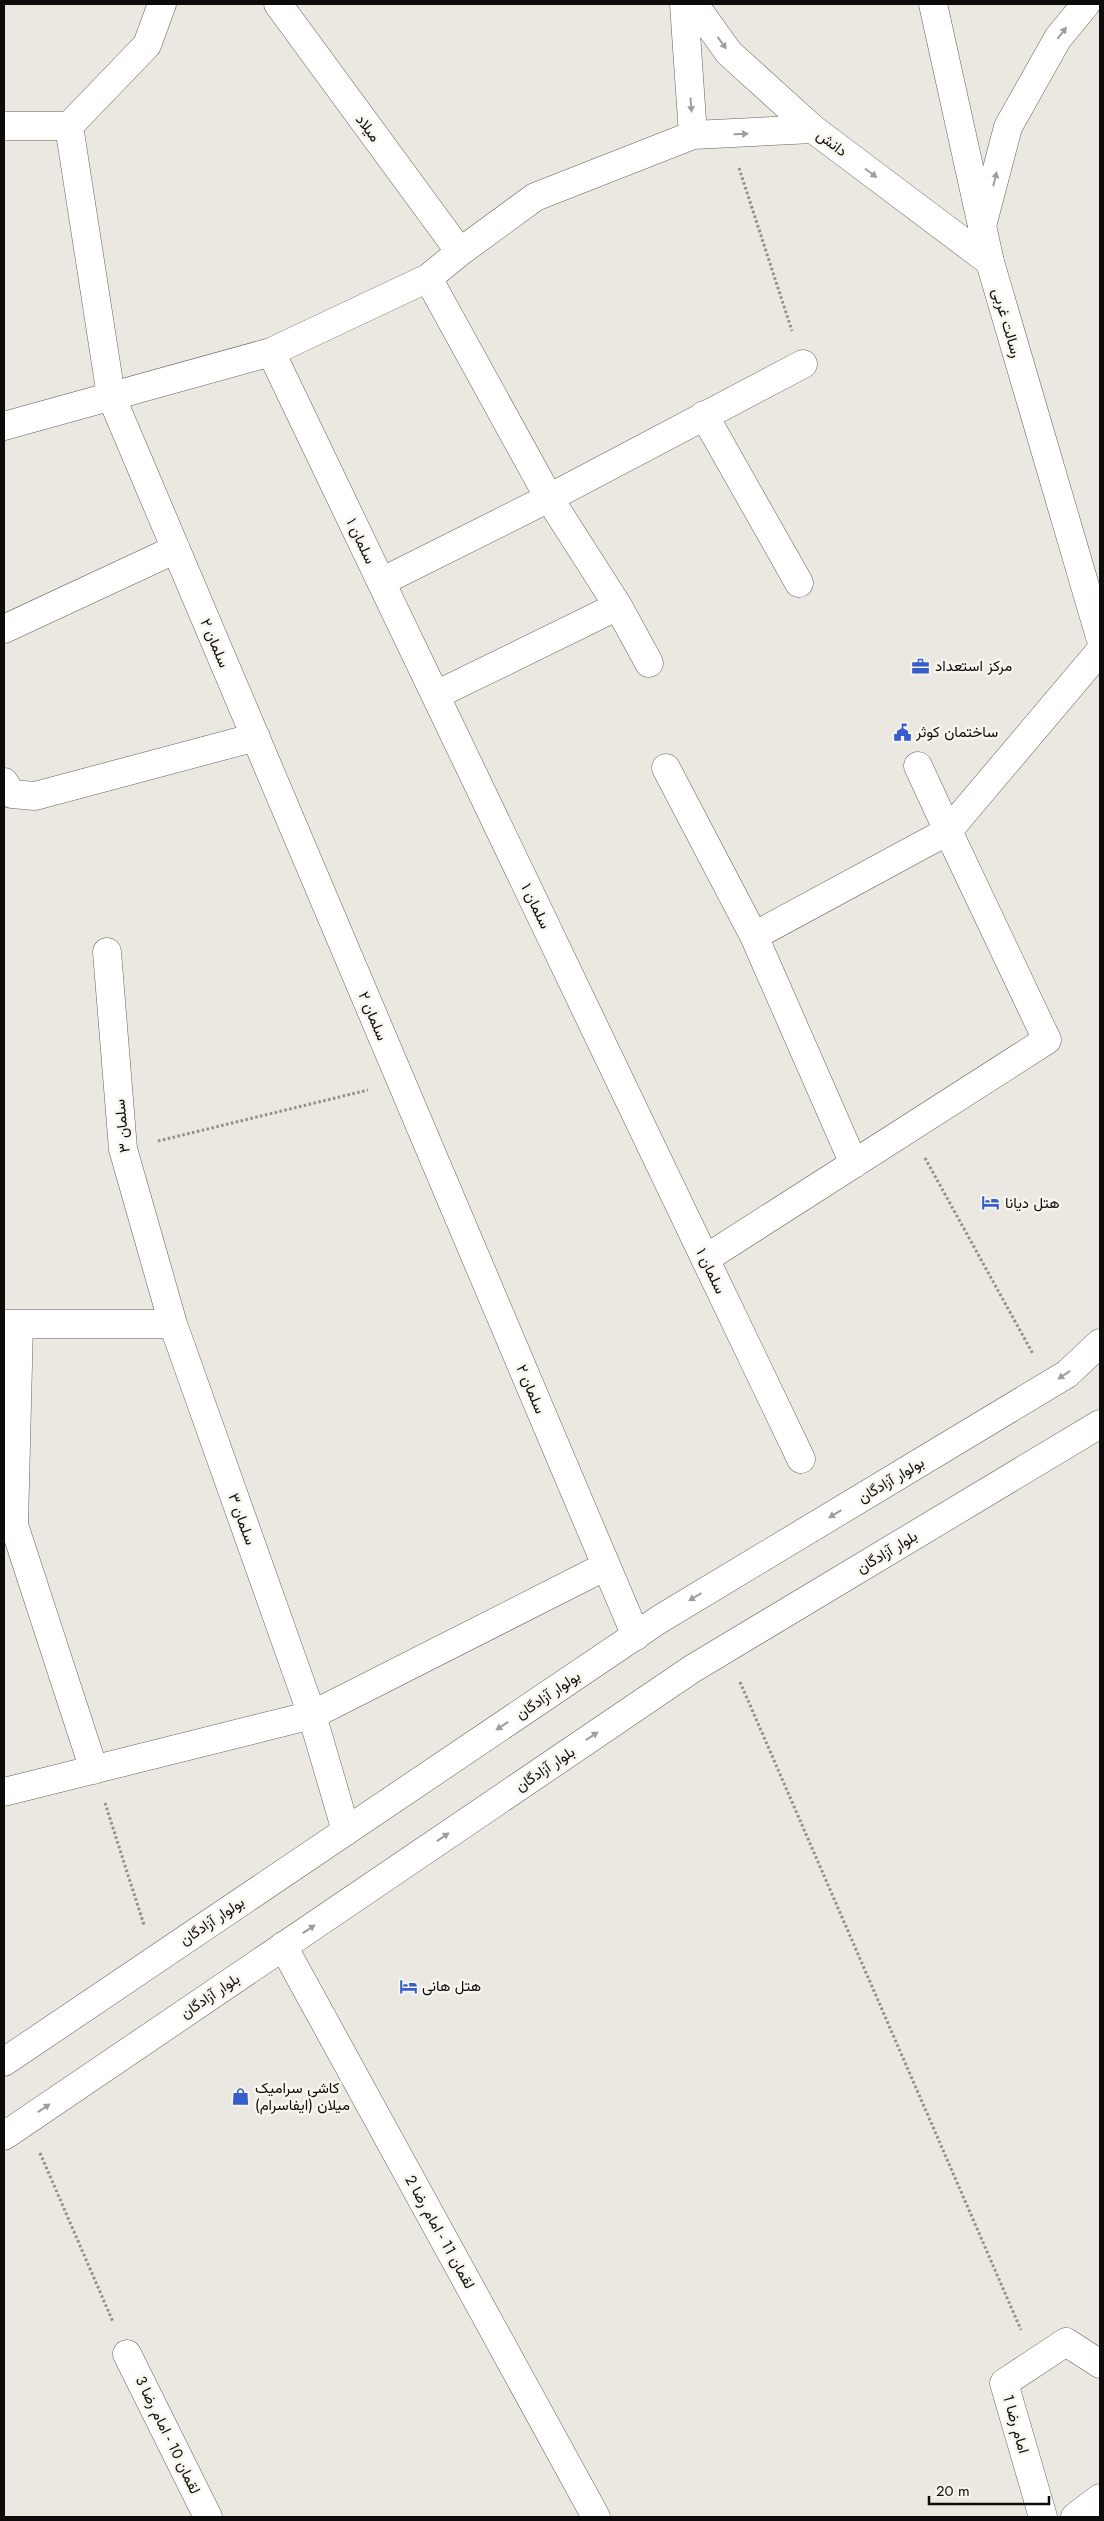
<svg xmlns="http://www.w3.org/2000/svg" width="1104" height="2521" font-family="Jost,Vazirmatn,sans-serif">
<style>
.lines{fill:none;stroke-linecap:round;stroke-linejoin:round}
.minor-casing{stroke:#64625c;stroke-width:29}
.major-casing{stroke:#64625c;stroke-width:29}
.path{stroke:#918f8a;stroke-width:3;stroke-dasharray:2.5 2.5;stroke-linecap:butt}
.minor{stroke:#fff;stroke-width:28}
.major{stroke:#fff;stroke-width:28}
.oneway{fill:#9e9e9d}
.labels{text-anchor:middle;stroke-width:5;stroke-linejoin:round;paint-order:stroke}
.street-label{font-size:15px;fill:#0d0c0a;stroke:#f7f5ee}
.poi-label{font-size:15px;fill:#0d0c0a;stroke:#f7f5ee;text-anchor:start}
</style>
<rect width="100%" height="100%" fill="#eae8e1"/>
<g class="lines">
<defs>
<path id="minor" d="M278 4 460 252
M684 4 693 135
M694 4 729 53 813 129 990 262
M4 126H69L147 45 162 4
M69 126 111 396 636 1636
M982 226 1008 127 1058 38 1086 4
M428 278 549 498 618 606 649 663
M271 352 801 1459
M704 415 799 583
M4 426 271 352 428 278 460 252 535 197 693 135 813 129
M381 582 549 498 803 364
M4 629 176 549
M436 695 618 606
M666 768 754 936 854 1164
M4 782 12 794 35 796 256 737
M754 936 948 831 918 766
M107 952 123 1149 173 1324 312 1715 346 1831
M705 1259 1047 1040 948 831 1100 651
M4 1324H173
M19 1324 14 1525 94 1770
M4 1792 312 1715 606 1566
M283 1946 596 2517
M127 2354 208 2517
M1043 2517 1004 2383 1066 2342 1100 2364
M1075 2517 1100 2498"/>
<path id="major" d="M933 4 990 262 1100 637
M4 2062 660 1619 1067 1374 1100 1343
M4 2136 692 1669 1100 1424"/>
</defs>
<use href="#minor" class="minor-casing"/>
<use href="#major" class="major-casing"/>
<path class="path" d="M739 168 792 331
M158 1141 368 1090
M925 1158 1033 1354
M740 1682 1021 2330
M105 1803 144 1925
M40 2153 113 2322"/>
<use href="#minor" class="minor"/>
<use href="#major" class="major"/>
</g>
<defs><path id="oneway-solid" d="M-6-.8H1V-3.2L6.5 0L1 3.2V.8H-6Z" transform="scale(1.25)"/></defs>
<g class="oneway">
<use href="#oneway-solid" transform="translate(1062 33) rotate(-52)"/>
<use href="#oneway-solid" transform="translate(722 43) rotate(54)"/>
<use href="#oneway-solid" transform="translate(691 105) rotate(86)"/>
<use href="#oneway-solid" transform="translate(741 134) rotate(-2)"/>
<use href="#oneway-solid" transform="translate(871 173) rotate(37)"/>
<use href="#oneway-solid" transform="translate(995 179) rotate(-76)"/>
<use href="#oneway-solid" transform="translate(1064 1375) rotate(146)"/>
<use href="#oneway-solid" transform="translate(835 1514) rotate(149)"/>
<use href="#oneway-solid" transform="translate(695 1597) rotate(149)"/>
<use href="#oneway-solid" transform="translate(502 1726) rotate(146)"/>
<use href="#oneway-solid" transform="translate(592 1736) rotate(-34)"/>
<use href="#oneway-solid" transform="translate(443 1837) rotate(-34)"/>
<use href="#oneway-solid" transform="translate(309 1929) rotate(-34)"/>
<use href="#oneway-solid" transform="translate(44 2108) rotate(-34)"/>
</g>
<defs>
<symbol id="office-bare" viewBox="-9 -9 18 18"><path d="M-6-3h4V-5.5h4V-3h4V5H-6ZM-1-4.5V-3h2v-1.5ZM-6 0V1H6V0Z" fill="#365dcd" stroke="#f7f5ee" stroke-width="2.5" paint-order="stroke"/></symbol>
<symbol id="civic-bare" viewBox="-9 -9 18 18"><path d="M-.6-6.5H3V-4.5H.6V-3L4-1V1h2V6H-6V1h2V-1L-.6-3ZM-1.2 2.5V6h2.4V2.5Z" fill="#365dcd" stroke="#f7f5ee" stroke-width="2.5" paint-order="stroke"/></symbol>
<symbol id="hotel-bare" viewBox="-9 -9 18 18"><path d="M-6-4.5h1.5V1H6V5H4.5V3h-9V5H-6ZM-4 0a1.8 1.8 0 1 1 3.6 0ZM.5 0V-2.5h3Q6-2.5 6 0Z" fill="#365dcd" stroke="#f7f5ee" stroke-width="2.5" paint-order="stroke"/></symbol>
<symbol id="shop-bare" viewBox="-9 -9 18 18"><path d="M-5-2.5h2.3a2.7 3.5 0 0 1 5.4 0H5L5.5 6h-11ZM-1.5-2.5h3a1.5 2.3 0 0 0-3 0Z" fill="#365dcd" stroke="#f7f5ee" stroke-width="2.5" paint-order="stroke"/></symbol>
</defs>
<g fill-rule="evenodd">
<use href="#office-bare" x="908" y="654" width="25" height="25"/>
<use href="#civic-bare" x="890" y="720" width="25" height="25"/>
<use href="#hotel-bare" x="978" y="1190" width="25" height="25"/>
<use href="#hotel-bare" x="396" y="1974" width="25" height="25"/>
<use href="#shop-bare" x="228" y="2084" width="25" height="25"/>
</g>
<g class="labels">
<g class="street-label">
<text transform="translate(368 128) rotate(53)" y="5">میلاد</text>
<text transform="translate(832 143) rotate(37)" y="5">دانش</text>
<text transform="translate(1007 323) rotate(74)" y="5">رسالت غربی</text>
<text transform="translate(361 541) rotate(65)" y="5">سلمان ۱</text>
<text transform="translate(215 643) rotate(67)" y="5">سلمان ۲</text>
<text transform="translate(536 906) rotate(64)" y="5">سلمان ۱</text>
<text transform="translate(373 1016) rotate(67)" y="5">سلمان ۲</text>
<text transform="translate(122 1126) rotate(-96)" y="5">سلمان ۳</text>
<text transform="translate(711 1271) rotate(64)" y="5">سلمان ۱</text>
<text transform="translate(531 1389) rotate(67)" y="5">سلمان ۲</text>
<text transform="translate(891 1480) rotate(-31)" y="5">بولوار آزادگان</text>
<text transform="translate(242 1519) rotate(70)" y="5">سلمان ۳</text>
<text transform="translate(887 1552) rotate(-31)" y="5">بلوار آزادگان</text>
<text transform="translate(548 1695) rotate(-34)" y="5">بولوار آزادگان</text>
<text transform="translate(545 1769) rotate(-34)" y="5">بلوار آزادگان</text>
<text transform="translate(212 1921) rotate(-34)" y="5">بولوار آزادگان</text>
<text transform="translate(210 1996) rotate(-34)" y="5">بلوار آزادگان</text>
<text transform="translate(440 2232) rotate(61)" y="5">لقمان 11 - امام رضا 2</text>
<text transform="translate(1016 2424) rotate(74)" y="5">امام رضا 1</text>
<text transform="translate(168 2435) rotate(64)" y="5">لقمان 10 - امام رضا 3</text>
</g>
<g class="poi-label">
<text x="935" y="671">مرکز استعداد</text>
<text x="916" y="737">ساختمان کوثر</text>
<text x="1005" y="1208">هتل دیانا</text>
<text x="422" y="1991">هتل هانی</text>
<text x="255" y="2093">کاشی سرامیک<tspan x="255" dy="17">میلان (ایفاسرام)</tspan></text>
</g>
</g>
<rect width="1104" height="2521" fill="none" stroke="#0d0c0a" stroke-width="10"/>
<path d="M929 2496v8h120v-8" fill="none" stroke="#0d0c0a" stroke-width="2.5"/>
<text x="936" y="2496" font-size="15" fill="#0d0c0a" stroke="#f7f5ee" stroke-width="4" paint-order="stroke">20 m</text>
</svg>
